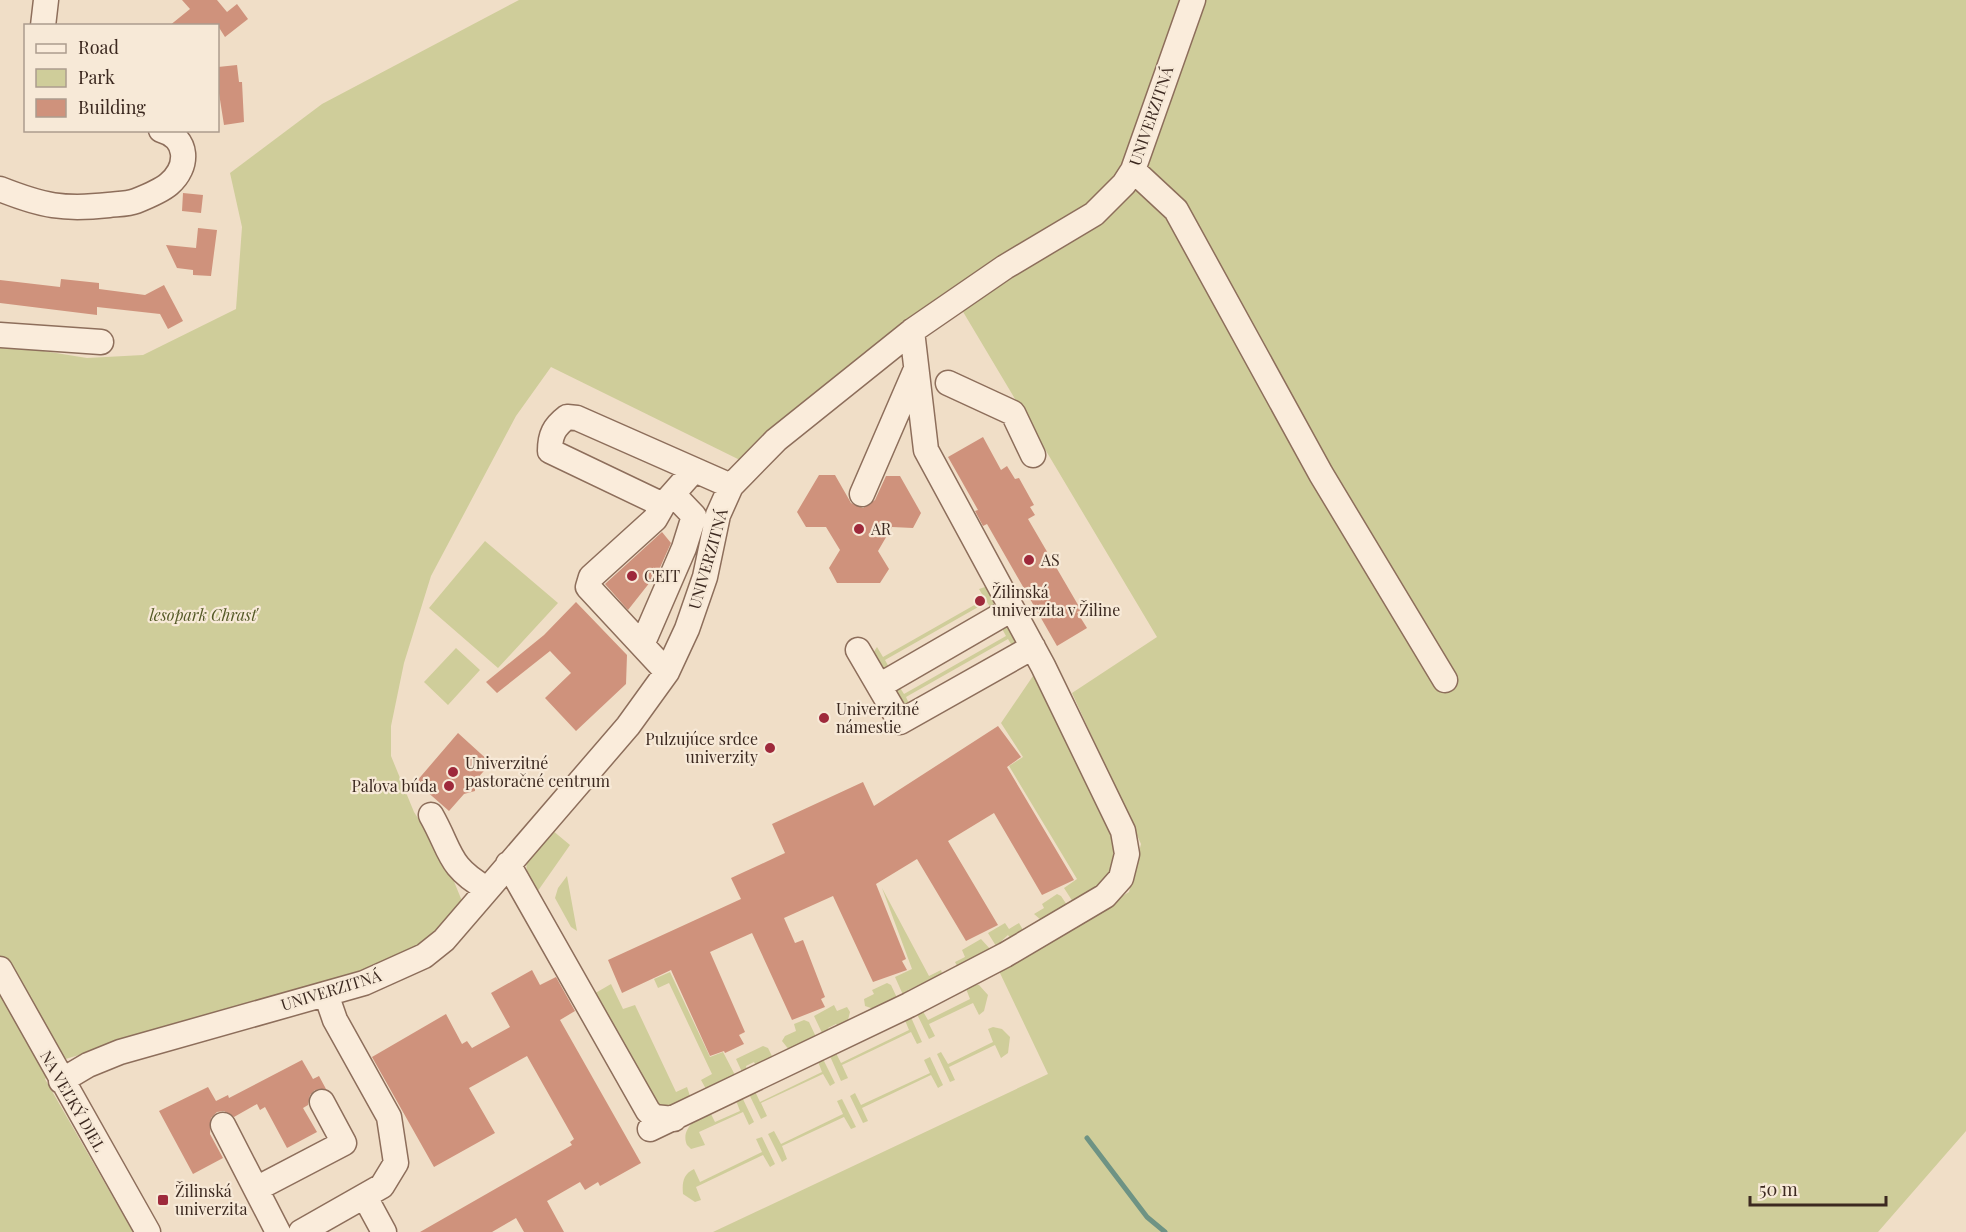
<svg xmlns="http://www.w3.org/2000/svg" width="1966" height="1232" font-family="'Playfair Display',serif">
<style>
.green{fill:#cfcd9a}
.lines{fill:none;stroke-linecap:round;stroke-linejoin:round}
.stream{stroke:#6e9384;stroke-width:5}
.building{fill:#cf927c}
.minor-casing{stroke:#8d6e5b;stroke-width:27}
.minor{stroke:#faecdb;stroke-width:24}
.poi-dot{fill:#9e293b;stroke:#f7e9d7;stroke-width:2}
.labels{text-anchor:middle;stroke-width:4.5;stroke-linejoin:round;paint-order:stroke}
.street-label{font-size:16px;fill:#3c2920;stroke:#f7e9d7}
.poi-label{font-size:16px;fill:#3c2920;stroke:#f7e9d7;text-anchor:start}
.park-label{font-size:16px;font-style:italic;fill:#545926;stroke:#f7e9d7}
</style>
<rect width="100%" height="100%" fill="#f0dec7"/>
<path class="green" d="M519 0H1966V1131L1878 1232H713L1048 1074 999 971 1129 892 1141 844 1072 693 1157 637 959 305 746 463 551 367 516 416 431 576 404 663 391 726V756L414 812 446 862 462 901 419 954 42 1066 47 1077 45 1079 133 1232H0V344L87 358 143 355 236 309 242 227 230 173 322 104Z
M485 541 558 603 498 668 429 608Z
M985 587 991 589 998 601 993 612 987 602 885 660 891 671 885 672 871 656 877 647 883 657 985 599 979 589Z
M1007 624 1019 640 1014 649 1008 639 906 697 911 708 907 709 894 696 897 683 904 694 1006 636 1000 625Z
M456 648 480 670 448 705 424 682Z
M1035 673 1118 842 1110 879 1073 902 1064 888 1077 879 1009 766 1023 757 1001 723Z
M552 830 570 845 535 895C518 860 528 857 552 830Z
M567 876 577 931 571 927 555 898 558 888Z
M882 888 929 976 941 970 942 973 939 980 919 991 917 986 908 990 910 994 904 997 895 977 912 969Z
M1057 894 1061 896 1067 905 1041 920 1034 914 1044 908 1042 904Z
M1005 923 1009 929 1019 923 1023 930 1010 938 1008 935 996 946 988 933Z
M981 939 991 950 961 967 957 966 955 962 965 957 962 950Z
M670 972 710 1057 723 1052 735 1075 706 1089 701 1080 712 1074 669 983 658 988 654 979Z
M887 983 891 985 898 1000 877 1010 865 1006 864 999 874 994 872 990Z
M611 984 623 1009 635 1005 676 1092 687 1087 690 1096 661 1110 592 995Z
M971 984 979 985 988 995 984 1011 979 1015 973 1003 929 1024 935 1036 929 1039 916 1012 921 1008 928 1020 970 999 965 986Z
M834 1005 837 1011 847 1007 850 1012 847 1024 839 1027 836 1024 828 1028 830 1032 823 1035 814 1016Z
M910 1015 922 1042 917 1044 911 1032 842 1065 848 1078 841 1081 829 1054 835 1051 841 1063 909 1030 904 1018Z
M804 1020 809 1022 816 1037 790 1051 782 1041 785 1036 796 1031 794 1024Z
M993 1027 1002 1029 1010 1037 1008 1053 1001 1058 995 1045 949 1067 955 1080 950 1082 937 1054 941 1052 948 1064 993 1042 988 1029Z
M763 1046 768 1048 772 1056 756 1066 754 1062 746 1066 747 1070 742 1072 736 1059Z
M822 1057 835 1083 830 1086 823 1074 761 1103 767 1116 761 1119 748 1092 754 1089 760 1102 822 1072 817 1059Z
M930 1057 943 1085 938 1088 931 1075 862 1108 868 1121 863 1123 850 1096 855 1093 861 1105 930 1073 924 1060Z
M741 1095 754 1122 749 1125 743 1112 699 1132 705 1145 691 1149 687 1145C680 1129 697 1118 709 1110L715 1122 740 1111 735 1098Z
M842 1099 856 1127 851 1129 844 1117 782 1146 787 1159 782 1162 768 1134 774 1131 781 1144 843 1114 837 1101Z
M762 1137 775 1164 770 1167 763 1155 696 1187 701 1200 695 1202 683 1194C682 1183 683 1174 694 1169L700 1182 762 1152 756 1139Z"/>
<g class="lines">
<path class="stream" d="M1087 1138 1147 1217 1165 1232"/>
</g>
<path class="building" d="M182 0H217L227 12 237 4 248 19 225 37 218 26H169L190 9Z
M237 65 239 82H242L244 122 224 125 218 87V67Z
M183 193 203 195 201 213 182 211Z
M198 228 217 230 211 276 193 275V270L177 268 166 245 196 248Z
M61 279 99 283V289L145 295 164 285 183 321 168 329 160 314 97 307V315L0 303V280L60 287Z
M983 437 1001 470 1007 466 1015 479 1019 478 1034 505 1030 507 1035 515 1028 519 1081 610 1077 612 1087 628 1057 646 987 524 983 526 975 511 978 510 948 457Z
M819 475H835L851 503 863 508 875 500 886 476H900L921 513 913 528 892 527 878 551 889 569 880 583H837L829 568 840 550 826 527H806L797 512Z
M662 532 671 543 658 572 628 610 605 584Z
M576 602 627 655 626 684 576 731 545 698 571 673 550 651 497 693 486 682 544 635Z
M998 726 1021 757 1007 767 1074 880 1042 895 994 813 948 841 998 925 966 941 917 859 876 884 906 959 902 961 907 970 873 982 833 896 784 918 795 943 803 940 825 997 821 999 825 1007 792 1020 752 933 710 952 745 1032 739 1035 744 1044 725 1053 724 1051 710 1056 671 970 622 993 608 960 741 899 731 878 785 853 772 824 863 782 874 806Z
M458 733 491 763 475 781V791L464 794 449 811 416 782Z
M532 970 540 985 556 977 575 1011 560 1020 641 1163 600 1186 598 1182 585 1190 580 1182 547 1201 564 1232H524L516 1218 492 1232H420L572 1145 570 1142 574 1139 527 1056 469 1088 495 1133 434 1167 372 1057 446 1014 462 1044 467 1041 472 1048 510 1027 491 993Z
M302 1060 313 1079 319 1076 326 1089 315 1090 310 1095 308 1105 303 1108 317 1132 287 1148 265 1107 260 1110 257 1104 234 1117 224 1111 217 1112 211 1118 210 1134 223 1158 193 1174 159 1111 208 1087 216 1101 228 1095 229 1098Z"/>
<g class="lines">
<defs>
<path id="minor" d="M43 26 46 0
M1133 170 1176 210 1321 474 1445 680
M0 189C43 206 63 210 109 205 117 204 128 204 136 201 146 197 161 191 169 184 189 167 189 138 161 130
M0 335 101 342
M948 383 1013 413 1033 455
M862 494 916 369
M663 505 550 451C550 435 554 427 567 417L577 418 731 486
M642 645 684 548 694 516 673 494
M858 650 900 722 1033 647
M667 672 588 587 591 577 655 519 663 505 694 470
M879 686 1012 609
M431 815C452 852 447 866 487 889
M508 864 648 1111 654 1117 674 1119
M0 969 148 1232
M61 1081 88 1065 120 1052 364 983 424 956 444 940 628 726 667 672 687 629 705 577 718 515 731 486 776 440 912 331 1005 267 1094 214 1124 184 1133 170 1193 0
M223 1125 278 1232
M650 1129 909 1005 1005 955 1105 896 1121 878 1127 854 1123 831 1043 666 926 450 912 331
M256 1189 344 1143 322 1102
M365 1197 384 1232
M301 1232 382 1186 396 1163 389 1117 335 1020 326 994"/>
</defs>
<use href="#minor" class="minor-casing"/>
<use href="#minor" class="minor"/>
</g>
<g class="poi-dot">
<circle cx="859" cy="529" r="6"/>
<circle cx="1029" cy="560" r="6"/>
<circle cx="632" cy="576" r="6"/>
<circle cx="980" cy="601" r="6"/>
<circle cx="824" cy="718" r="6"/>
<circle cx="770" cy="748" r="6"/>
<circle cx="453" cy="772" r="6"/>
<circle cx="449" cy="786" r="6"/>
<rect x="157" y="1194" width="12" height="12" rx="3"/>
</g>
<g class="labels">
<g class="street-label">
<text transform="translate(1151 116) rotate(-71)" y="6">UNIVERZITNÁ</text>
<text transform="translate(708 559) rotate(-74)" y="6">UNIVERZITNÁ</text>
<text transform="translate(331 990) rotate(-17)" y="6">UNIVERZITNÁ</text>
<text transform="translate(73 1101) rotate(60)" y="6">NA VEĽKÝ DIEL</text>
</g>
<g class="poi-label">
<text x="871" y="535">AR</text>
<text x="1041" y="566">AS</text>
<text x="644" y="582">CEIT</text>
<text x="992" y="598">Žilinská<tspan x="992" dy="18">univerzita v Žiline</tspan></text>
<text x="836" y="715">Univerzitné<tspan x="836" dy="18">námestie</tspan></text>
<text x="758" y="745" text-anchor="end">Pulzujúce srdce<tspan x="758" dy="18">univerzity</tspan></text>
<text x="465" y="769">Univerzitné<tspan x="465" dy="18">pastoračné centrum</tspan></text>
<text x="437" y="792" text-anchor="end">Paľova búda</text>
<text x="175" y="1197">Žilinská<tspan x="175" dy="18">univerzita</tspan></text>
</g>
<g class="park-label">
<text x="203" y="621">lesopark Chrasť</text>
</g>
</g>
<rect x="24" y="24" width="195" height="108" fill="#f7e9d7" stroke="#ac9c8e" stroke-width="1.5"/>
<rect x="36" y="44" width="30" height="9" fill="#faecdb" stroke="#ac9c8e" stroke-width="1.5"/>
<text x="78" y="54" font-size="18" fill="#3c2920">Road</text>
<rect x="36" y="69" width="30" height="18" fill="#cfcd9a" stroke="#ac9c8e" stroke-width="1.5"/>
<text x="78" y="84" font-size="18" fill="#3c2920">Park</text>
<rect x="36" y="99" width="30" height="18" fill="#cf927c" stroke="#ac9c8e" stroke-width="1.5"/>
<text x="78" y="114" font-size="18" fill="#3c2920">Building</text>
<path d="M1750 1196v9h136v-9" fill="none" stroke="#3c2920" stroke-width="3"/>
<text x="1759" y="1196" font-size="18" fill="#3c2920" stroke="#f7e9d7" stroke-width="4.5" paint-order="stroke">50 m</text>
</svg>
